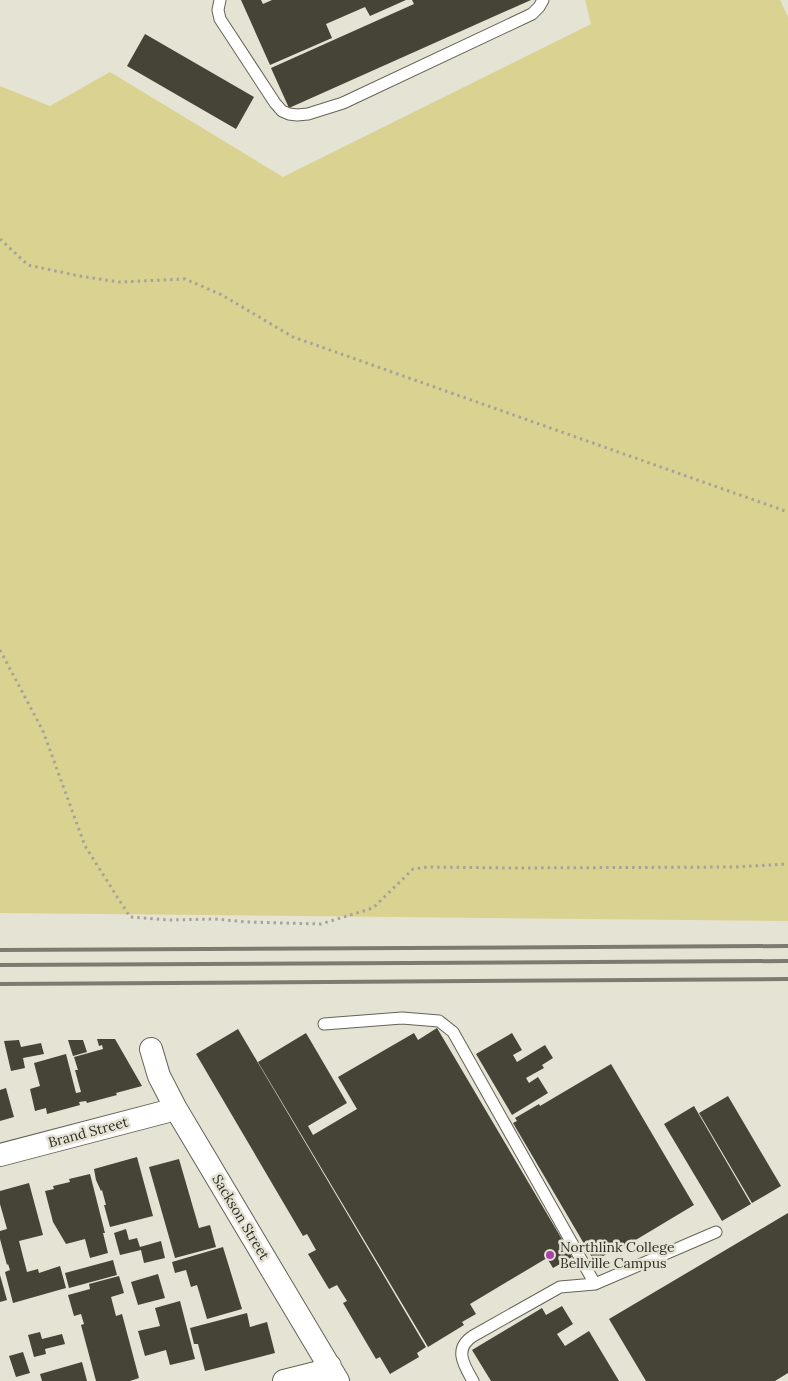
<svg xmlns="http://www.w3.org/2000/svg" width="788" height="1381" font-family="Lora,serif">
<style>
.green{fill:#dad291}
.building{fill:#464437}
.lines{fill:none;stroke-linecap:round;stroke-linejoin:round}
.service-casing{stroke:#656456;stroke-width:13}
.minor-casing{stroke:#656456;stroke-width:24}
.path{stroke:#a6a498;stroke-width:3;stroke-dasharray:2.5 4;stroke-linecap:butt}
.service{stroke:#fff;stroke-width:11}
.minor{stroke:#fff;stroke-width:22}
.rail{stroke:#7c7b71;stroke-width:4}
.poi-dot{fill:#aa43a6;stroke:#e5e3d3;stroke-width:2}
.labels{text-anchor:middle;stroke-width:5;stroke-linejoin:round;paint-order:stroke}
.street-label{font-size:14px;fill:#2e2e28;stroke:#e5e3d3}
.poi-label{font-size:14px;fill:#2e2e28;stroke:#e5e3d3;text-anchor:start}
</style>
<rect width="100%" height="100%" fill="#e5e3d3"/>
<path class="green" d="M585 0H780L788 17V921L0 913V86L50 106 110 72 283 177 591 24Z"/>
<path class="building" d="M241 0H261L263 4 272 0H406L370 16 365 7 326 24 332 38 270 65Z
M412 0H531L289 108 271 68 414 4Z
M145 34 254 97 236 129 127 66Z
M437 1028 566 1246 562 1250 566 1247 572 1257 553 1268 547 1258 470 1304 476 1314 462 1322 464 1325 428 1347 258 1062 306 1033 347 1103 308 1126 313 1135 357 1109 338 1077 414 1033 418 1040Z
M238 1029 426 1347 417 1353 419 1357 390 1374 380 1357 376 1359 343 1303 347 1301 337 1285 329 1289 308 1254 316 1250 307 1234 303 1236 196 1054Z
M512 1033 522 1050 513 1055 517 1062 545 1045 553 1058 542 1065 544 1068 526 1078 529 1083 538 1077 548 1093 512 1115 476 1054Z
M97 1039H115L142 1086 116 1093 117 1095 87 1103 86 1101 79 1102 80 1105 47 1114 46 1108 35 1111 30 1089 40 1086 34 1063 66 1054 76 1093 81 1092 75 1070H78L74 1057 103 1049 102 1045 99 1046Z
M19 1040 21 1047 41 1043 44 1054 23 1058 25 1068 11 1071 4 1041Z
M68 1040H83L87 1052 73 1056Z
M611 1064 694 1205 624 1247 622 1245 598 1259 597 1256 593 1259 513 1123 517 1121 515 1118 539 1104 540 1106Z
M6 1088 14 1117 0 1121V1090Z
M728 1096 781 1186 752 1203 699 1113Z
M694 1106 751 1204 722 1221 664 1124Z
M137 1157 153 1216 110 1227 104 1205H106L102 1190 101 1191 96 1180 94 1169Z
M179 1159 199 1228 210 1225 216 1247 175 1258 149 1167Z
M90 1174 105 1233H103L108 1253 90 1258 85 1239 66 1244 53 1222 45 1191 54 1189 53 1186 70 1182 69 1179Z
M29 1183 43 1235 19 1241 27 1272 38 1269 39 1273 60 1266 66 1288 13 1303 5 1272 10 1270 8 1264 7 1265 0 1239V1231L7 1229 0 1204V1191Z
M788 1213V1373L775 1381H646L609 1319Z
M126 1229 129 1240 137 1238 140 1247 161 1241 165 1258 144 1263 141 1250 120 1255 114 1233Z
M223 1247 242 1309 207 1319 197 1285 191 1287 186 1270 175 1273 172 1262Z
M113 1260 117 1275 69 1288 65 1273Z
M158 1274 165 1298 138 1305 131 1282Z
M0 1275 7 1300 0 1302Z
M119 1276 124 1293 111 1297 116 1316 122 1314 139 1378 130 1381H96L81 1325 84 1324 81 1314 74 1316 68 1295 90 1289 89 1284Z
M180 1301 195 1359 170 1365 166 1350 145 1356 138 1331 160 1326 155 1308Z
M562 1306 573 1324 557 1334 565 1346 589 1331 619 1381H491L472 1350 542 1308 546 1315Z
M247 1313 250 1327 267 1322 275 1353 205 1371 198 1344H194L190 1328Z
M40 1332 42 1339 62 1334 65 1344 45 1349 46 1354 34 1357 28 1335Z
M23 1352 30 1373 16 1377 9 1356Z
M82 1362 87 1381H42L40 1374Z"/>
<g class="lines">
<defs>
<path id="service" d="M220 0 218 10 220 19 275 103 282 111 289 114 297 115 308 114 343 103 532 14 539 7 543 0
M324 1024 402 1018 439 1021 453 1032 595 1284
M473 1381C464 1365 453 1349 473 1336L560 1287 595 1284 716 1232"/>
<path id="minor" d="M151 1049 159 1076 176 1109 338 1381
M0 1155 176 1109
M284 1381 316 1373 330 1366"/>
</defs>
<use href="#service" class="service-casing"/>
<use href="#minor" class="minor-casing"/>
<path class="path" d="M0 239 28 265 79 276 119 282 185 279 222 295 293 337 788 512
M0 650 43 731 85 846 130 917 170 920 215 919 247 922 321 924 373 908 413 869 428 867 515 868 735 867 788 864"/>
<use href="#service" class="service"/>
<use href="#minor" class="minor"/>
<path class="rail" d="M0 950 788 946
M0 965 788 961
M0 984 788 979"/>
</g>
<circle class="poi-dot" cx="550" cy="1255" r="5"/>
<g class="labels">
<g class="street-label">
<text transform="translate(88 1132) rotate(-15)" y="5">Brand Street</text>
<text transform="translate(241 1217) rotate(59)" y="5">Sackson Street</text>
</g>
<g class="poi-label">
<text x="560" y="1252">Northlink College<tspan x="560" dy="16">Bellville Campus</tspan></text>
</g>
</g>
</svg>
